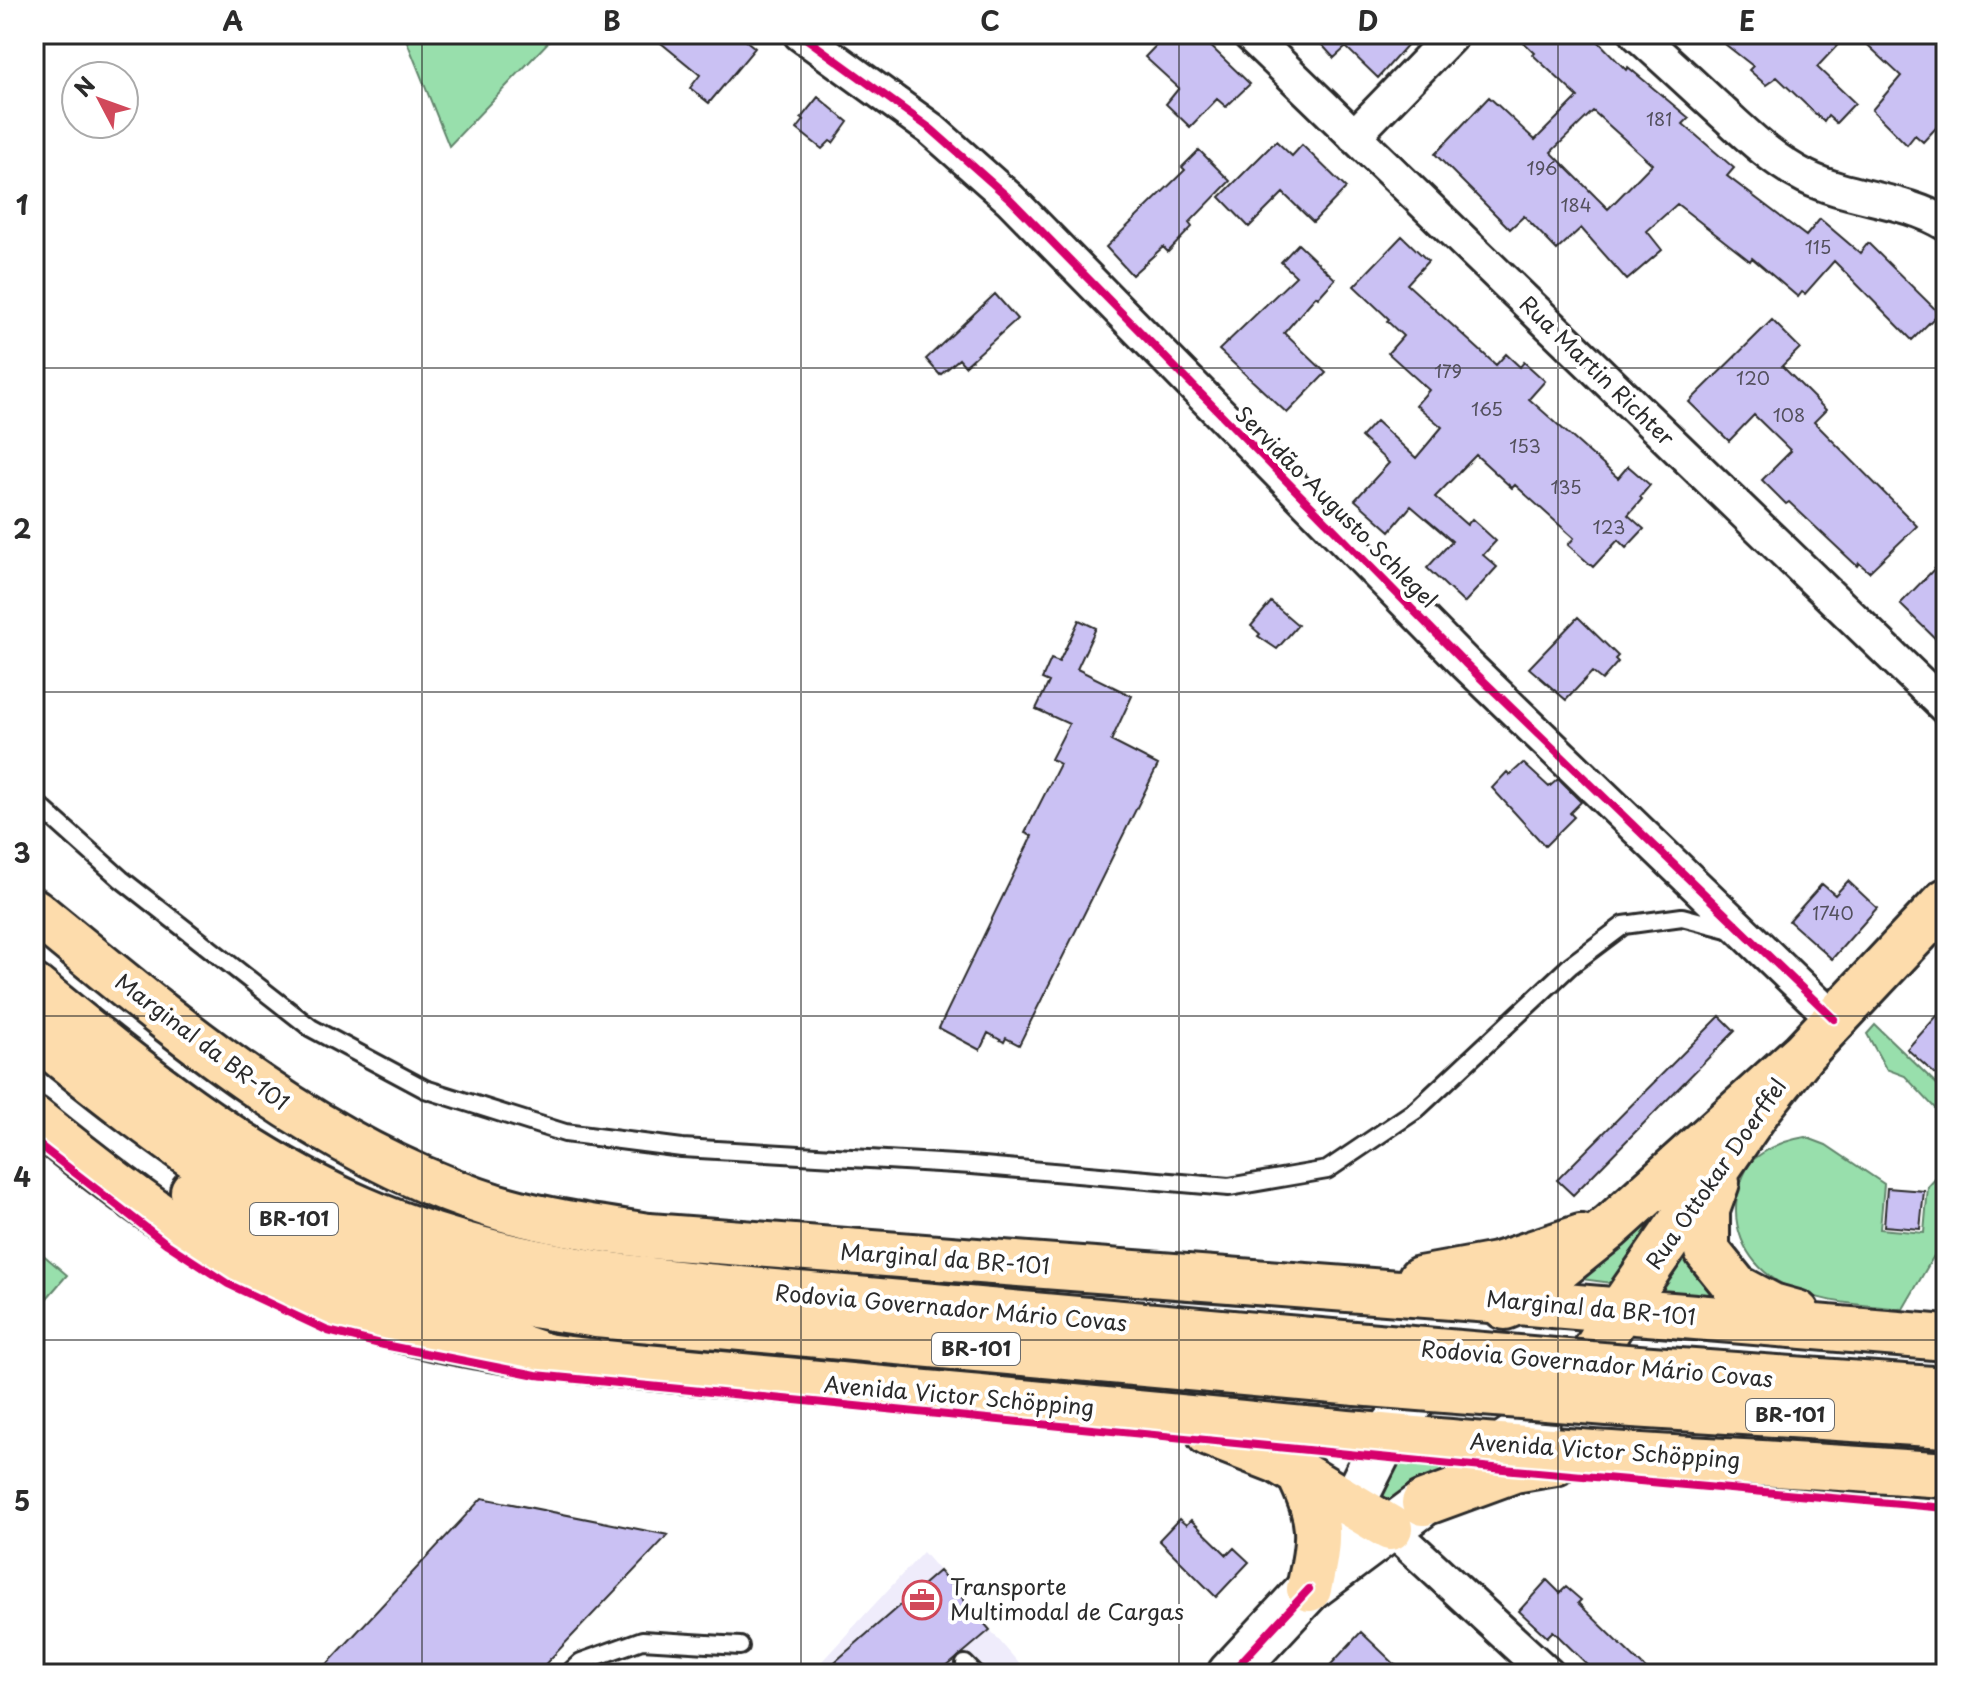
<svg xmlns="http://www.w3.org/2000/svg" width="1980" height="1708" font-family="'Playpen Sans',sans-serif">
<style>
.built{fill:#efecfb}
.green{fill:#98dfac;stroke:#62856c;stroke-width:2}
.building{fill:#cac1f3;stroke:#2b2b2b;stroke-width:2;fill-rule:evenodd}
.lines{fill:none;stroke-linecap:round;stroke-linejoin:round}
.lane-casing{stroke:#2b2b2b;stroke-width:22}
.street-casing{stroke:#2b2b2b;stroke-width:38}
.secondary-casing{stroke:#2b2b2b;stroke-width:50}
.primary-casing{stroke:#2b2b2b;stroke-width:50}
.highway-casing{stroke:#2b2b2b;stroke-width:50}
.lane{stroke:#fff;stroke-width:16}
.street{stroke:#fff;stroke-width:32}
.secondary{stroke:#fff;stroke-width:44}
.primary{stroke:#fddcac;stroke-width:44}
.highway{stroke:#fddcac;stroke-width:44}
.highway-bridge-casing{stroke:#2b2b2b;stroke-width:50;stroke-linecap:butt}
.highway-bridge{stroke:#fddcac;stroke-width:44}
.cycleway-casing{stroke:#fff;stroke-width:13}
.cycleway{stroke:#d6006c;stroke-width:8}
.grid{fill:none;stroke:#2b2b2b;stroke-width:2;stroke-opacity:0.55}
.labels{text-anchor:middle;stroke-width:8;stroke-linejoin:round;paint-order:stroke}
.number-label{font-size:18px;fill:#53505d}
.shield{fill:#fff;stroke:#6b6b6b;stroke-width:2}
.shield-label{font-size:20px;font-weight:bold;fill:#2b2b2b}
.street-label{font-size:22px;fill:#2b2b2b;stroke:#fff}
.poi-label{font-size:22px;fill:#2b2b2b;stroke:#fff;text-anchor:start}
.neatline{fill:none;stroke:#2b2b2b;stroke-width:3}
.grid-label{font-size:26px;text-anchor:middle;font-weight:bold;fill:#2b2b2b}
</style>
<rect width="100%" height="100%" fill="#fff"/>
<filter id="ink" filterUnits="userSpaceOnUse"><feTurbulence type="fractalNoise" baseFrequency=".0125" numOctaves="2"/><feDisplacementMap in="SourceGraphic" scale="16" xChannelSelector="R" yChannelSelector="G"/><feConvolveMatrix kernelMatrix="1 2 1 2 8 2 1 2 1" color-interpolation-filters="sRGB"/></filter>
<g filter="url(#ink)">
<path class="built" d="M923 1552 1028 1674H810Z"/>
<path class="green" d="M404 34H556L449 146Z
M1875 1025 1946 1093V1120L1905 1076 1886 1069 1867 1034Z
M1805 1137 1826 1145 1884 1184 1880 1229 1924 1233 1928 1187 1946 1167V1235L1903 1309C1860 1304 1815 1304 1777 1281 1744 1260 1728 1223 1740 1185 1743 1176 1747 1165 1754 1159 1769 1147 1787 1140 1805 1137Z
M1685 1185 1626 1285 1560 1276Z
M1687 1226C1692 1265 1693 1277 1724 1304L1644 1296Z
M34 1247 67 1275 34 1313Z
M1398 1449 1477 1455 1405 1513 1376 1506Z"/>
<path class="building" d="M650 34H738L755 48 709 103 690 88 700 75Z
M1167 34H1198L1250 84 1226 107 1217 99 1190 127 1166 104 1179 88 1145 57Z
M1312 34H1417L1378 78 1346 47 1334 58Z
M1515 34H1591L1626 70 1628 67 1689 118 1683 124 1734 168 1727 176 1806 236 1820 219 1860 253 1868 243 1939 313 1912 340 1834 261 1805 294 1802 292 1798 297 1752 258 1750 261 1677 204 1647 231 1662 250 1627 280 1581 228 1557 250 1524 216 1510 229 1435 154 1489 97 1535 140 1578 97 1533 55 1535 53ZM1593 111 1652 164 1608 209 1551 152Z
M1712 34H1848L1817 67 1855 103 1836 123 1828 116 1824 122 1777 77 1766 85 1749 70 1753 66Z
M1856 34H1924L1946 55V117L1923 142 1915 135 1907 145 1872 110 1901 76Z
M818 97 848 122 833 143 830 141 822 149 797 129 804 120 801 118Z
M1276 141 1292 156 1302 145 1346 188 1313 222 1283 193 1249 227 1220 197Z
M1199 150 1230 181 1189 223 1192 227 1168 252 1163 247 1132 275 1106 247 1185 170 1182 167Z
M1402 236 1428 261 1407 284 1496 365 1506 354 1520 367 1524 362 1545 381 1529 399 1618 478 1628 466 1650 485 1640 497 1642 499 1628 515 1644 529 1626 548 1618 540 1593 567 1568 545 1574 538 1515 485 1512 488 1476 455 1435 497 1467 525 1472 519 1496 541 1483 555 1497 567 1464 603 1427 568 1452 541 1411 506 1390 531 1355 500 1389 463 1361 437 1376 421 1416 458 1442 427 1416 405 1429 390 1388 353 1403 336 1387 321 1389 319 1354 286Z
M1298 244 1335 279 1318 298 1316 296 1284 333 1326 373 1287 413 1219 350 1296 276 1281 262Z
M995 294 1017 319 965 366 959 359 940 375 926 359Z
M1772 320 1800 348 1782 366 1826 410 1814 422 1917 526 1869 572 1859 563 1857 566 1789 502 1786 504 1762 480 1791 451 1754 415 1729 441 1689 402Z
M1946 557V649L1900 604Z
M1271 602 1298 625 1277 649 1258 636 1260 634 1251 626Z
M1578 617 1618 656 1615 659 1618 662 1602 680 1592 672 1566 700 1529 668Z
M1079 620 1096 628 1077 669 1132 696 1111 741 1158 765 1019 1045 1006 1038 1004 1042 988 1033 980 1050 939 1028 1032 836 1025 833 1060 764 1051 759 1069 724 1036 709 1049 682 1042 679 1051 659 1059 662Z
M1523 763 1549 787 1558 779 1581 802 1570 813 1574 817 1545 846 1492 788 1507 772 1510 775Z
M1848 881 1877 908 1832 959 1789 921 1822 884 1835 895Z
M1946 1006V1084L1907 1049Z
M1720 1016 1735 1031 1573 1195 1557 1180Z
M1887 1188 1924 1191 1920 1229 1884 1226Z
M482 1498 668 1535 536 1674H318Z
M1179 1519 1186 1525 1191 1520 1227 1555 1234 1548 1249 1562 1216 1597 1159 1540Z
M939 1571 990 1630 938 1674H821Z
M1547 1580 1560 1593 1566 1587 1581 1600 1578 1603 1651 1674H1597L1553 1631 1547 1637 1519 1611Z
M1361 1632 1405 1674H1322Z"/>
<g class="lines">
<defs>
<path id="lane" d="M34 801 121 879 311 1028 425 1089 565 1133 682 1148 972 1165 1229 1187 1327 1170 1416 1110 1571 965 1624 925 1682 917 1732 930
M965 1664 975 1674
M568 1674 581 1662 642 1640 740 1646"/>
<path id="street" d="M800 34 931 129 1010 199 1465 663 1834 1019
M1249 34 1946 708
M1637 34C1666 60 1695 87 1723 113 1749 137 1774 161 1806 177 1850 199 1903 198 1946 224
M1354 136 1453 34
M1390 1528 1548 1674"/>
<path id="secondary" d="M1481 1461 1537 1421
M1314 1580 1387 1435 1430 1377
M1230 1674 1309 1589 1419 1507"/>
<path id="primary" d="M34 911C171 1023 306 1141 476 1200 532 1220 590 1227 649 1236L1517 1302 1946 1338
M34 1119C137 1203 235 1278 363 1319 461 1349 566 1360 667 1369 750 1377 832 1384 915 1392 1110 1410 1304 1430 1499 1446 1648 1458 1797 1464 1946 1475
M1717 1182 1707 1210V1251L1736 1287 1772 1306 1797 1313
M1420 1279 1497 1265 1581 1237
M1505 1307 1517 1302 1610 1227 1804 1052
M1569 1393 1620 1310 1760 1107 1804 1052 1946 901
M1209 1434 1278 1461 1390 1528
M1298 1472C1323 1521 1320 1537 1309 1589
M1424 1503 1514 1470 1555 1463"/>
<path id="highway" d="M34 987C135 1070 241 1157 362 1209 518 1277 688 1284 856 1299 1025 1314 1195 1329 1365 1345
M34 1034C164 1140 300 1245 465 1290 507 1302 552 1308 596 1315L1356 1383
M193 1192C221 1212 250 1232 280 1250 363 1298 459 1326 549 1357
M1638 1368 1946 1390
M1633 1405 1946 1425"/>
</defs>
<use href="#lane" class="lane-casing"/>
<use href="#street" class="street-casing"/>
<use href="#secondary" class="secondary-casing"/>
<use href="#primary" class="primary-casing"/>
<use href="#highway" class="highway-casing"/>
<use href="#lane" class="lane"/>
<use href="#street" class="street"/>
<use href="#secondary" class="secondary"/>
<use href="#primary" class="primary"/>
<use href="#highway" class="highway"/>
<defs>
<path id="highway-bridge" d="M1365 1345 1638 1368
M1356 1383 1633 1405"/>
</defs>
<use href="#highway-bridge" class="highway-bridge-casing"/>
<use href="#highway-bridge" class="highway-bridge"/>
<defs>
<path id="cycleway" d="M800 34 931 129 1010 199 1465 663 1834 1019
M34 1141 167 1244 228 1284 328 1331 384 1345 536 1375 1514 1470 1946 1508
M1230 1674 1309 1589"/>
</defs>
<use href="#cycleway" class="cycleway-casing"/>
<use href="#cycleway" class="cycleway"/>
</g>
</g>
<path class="grid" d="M422 34V1674M801 34V1674M1179 34V1674M1558 34V1674M34 368H1946M34 692H1946M34 1016H1946M34 1340H1946"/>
<defs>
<symbol id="office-ring" viewBox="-11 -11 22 22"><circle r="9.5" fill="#fff" stroke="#d1495b" stroke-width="1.5"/><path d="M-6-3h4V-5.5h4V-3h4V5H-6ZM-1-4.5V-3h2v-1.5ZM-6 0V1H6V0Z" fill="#d1495b"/></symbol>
</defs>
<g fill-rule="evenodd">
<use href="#office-ring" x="900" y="1578" width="44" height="44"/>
</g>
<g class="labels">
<g class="number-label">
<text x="1659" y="126">181</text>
<text x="1542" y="175">196</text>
<text x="1576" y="212">184</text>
<text x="1818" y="254">115</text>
<text x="1448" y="378">179</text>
<text x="1753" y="385">120</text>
<text x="1487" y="416">165</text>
<text x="1789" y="422">108</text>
<text x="1525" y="453">153</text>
<text x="1566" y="494">135</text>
<text x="1609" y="534">123</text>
<text x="1833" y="920">1740</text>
</g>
<g class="shield">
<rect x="250" y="1203" width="88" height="32" rx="6"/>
<rect x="932" y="1333" width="88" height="32" rx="6"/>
<rect x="1746" y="1399" width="88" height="32" rx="6"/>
</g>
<g class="shield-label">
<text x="294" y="1226">BR-101</text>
<text x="976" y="1356">BR-101</text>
<text x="1790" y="1422">BR-101</text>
</g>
<g class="street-label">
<text transform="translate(1597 371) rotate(44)" y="8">Rua Martin Richter</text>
<text transform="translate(1336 507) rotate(45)" y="8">Servidão Augusto Schlegel</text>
<text transform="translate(202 1042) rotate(37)" y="8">Marginal da BR-101</text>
<text transform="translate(1716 1174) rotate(-55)" y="8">Rua Ottokar Doerffel</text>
<text transform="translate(945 1259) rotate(4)" y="8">Marginal da BR-101</text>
<text transform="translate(951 1308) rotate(5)" y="8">Rodovia Governador Mário Covas</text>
<text transform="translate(1591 1308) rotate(5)" y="8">Marginal da BR-101</text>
<text transform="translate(1597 1364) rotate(5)" y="8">Rodovia Governador Mário Covas</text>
<text transform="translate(959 1396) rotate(5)" y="8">Avenida Victor Schöpping</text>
<text transform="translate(1605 1451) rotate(4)" y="8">Avenida Victor Schöpping</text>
</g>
<g class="poi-label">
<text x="950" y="1595">Transporte<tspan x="950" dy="25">Multimodal de Cargas</tspan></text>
</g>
</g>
<rect width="1980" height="1708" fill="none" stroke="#fff" stroke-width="88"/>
<g transform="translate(100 100) rotate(311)"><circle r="38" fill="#ffffff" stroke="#aaaaaa" stroke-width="2"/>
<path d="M0-6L14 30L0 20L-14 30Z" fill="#d1495b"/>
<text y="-12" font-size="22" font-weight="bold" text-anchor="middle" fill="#2b2b2b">N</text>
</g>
<rect x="44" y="44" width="1892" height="1620" class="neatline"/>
<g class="grid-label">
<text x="233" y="31">A</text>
<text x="612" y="31">B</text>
<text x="990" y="31">C</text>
<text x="1368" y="31">D</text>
<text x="1747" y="31">E</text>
<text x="22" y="215">1</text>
<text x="22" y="539">2</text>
<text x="22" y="863">3</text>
<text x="22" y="1187">4</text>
<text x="22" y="1511">5</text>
</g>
</svg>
